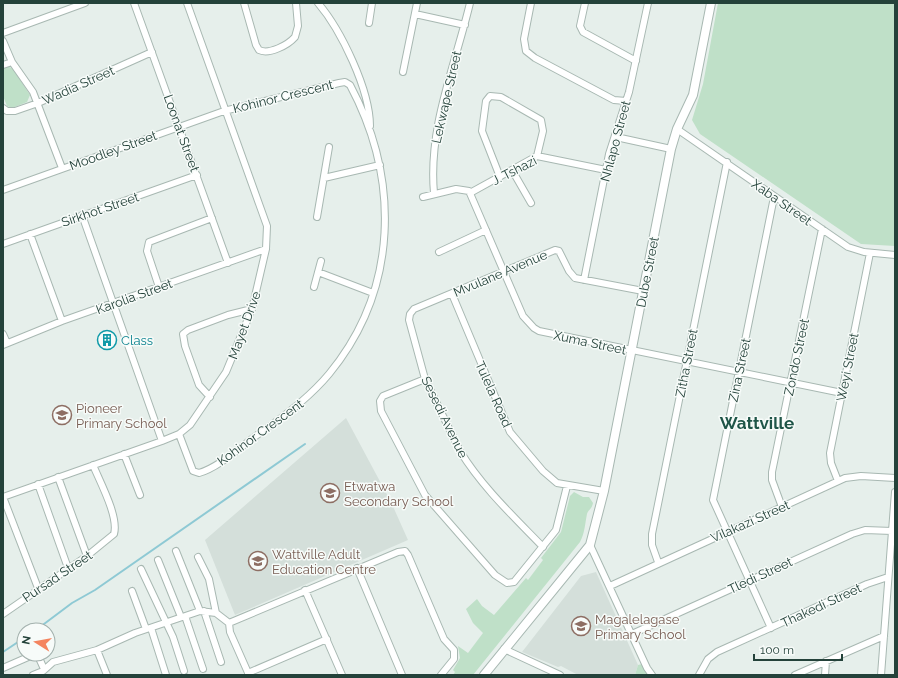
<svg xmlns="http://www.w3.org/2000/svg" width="898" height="678" font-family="Raleway,sans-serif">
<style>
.built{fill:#d4dfda}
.green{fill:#bfe0c8}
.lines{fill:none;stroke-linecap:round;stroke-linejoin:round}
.stream{stroke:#8ec9d4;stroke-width:2}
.minor-casing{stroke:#a8b8b2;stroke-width:8}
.tertiary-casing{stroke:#a8b8b2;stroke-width:10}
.minor{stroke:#fff;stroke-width:6}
.tertiary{stroke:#fff;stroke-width:8}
.labels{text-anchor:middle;stroke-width:3;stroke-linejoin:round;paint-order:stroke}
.street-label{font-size:13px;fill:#24423a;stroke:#f7fbf9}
.culture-label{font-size:13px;fill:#0d838f;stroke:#f7fbf9;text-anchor:start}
.education-label{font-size:13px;fill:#785e54;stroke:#f7fbf9;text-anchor:start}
.district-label{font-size:17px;font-weight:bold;fill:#1f5548;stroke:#f7fbf9}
</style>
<rect width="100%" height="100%" fill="#e6efeb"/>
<path class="built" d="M346 418 391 502 408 540 235 615 205 540Z
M596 572 638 665 635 675H578L561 666 558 667 522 652 581 576Z"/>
<path class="green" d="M718 3H895V246L861 244 700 134 692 120 703 84Z
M8 66 13 69 30 95 27 102 12 108 7 106 3 96V69Z
M574 492 583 497H589L593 503C592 509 588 510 587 514 585 523 585 533 580 542L473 675H453L455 672 453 670 460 658 458 646 468 653 483 633 473 623 466 609 477 599 482 606 494 615 526 578 528 580 543 560 541 558 561 532 570 496Z
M642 664 648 675H635L638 665Z"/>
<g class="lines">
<path class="stream" d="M36 630 72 603 95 590 305 444
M3 652 24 638"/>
<defs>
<path id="minor" d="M134 3 228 263
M244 3 256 45 259 50C269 55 288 45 295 37L298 26 296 3
M318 3C341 30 370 90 370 126
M531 3 524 39 526 51 535 58 614 100 626 101
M585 3 580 26 583 32 636 61
M415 14 465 25
M369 23 372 3
M3 33 85 3
M3 41 12 62 33 92 62 168
M3 65 12 62
M403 72 417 3
M3 108 7 111H15L38 103 152 52
M677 129 848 247 864 252 895 255
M616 137 671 149
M512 170 531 203
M500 177 482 131 486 101 490 96 501 97 541 120 543 131 537 156
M324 178 380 165
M3 190 224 111 339 83 345 82 350 85C400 179 399 289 329 374 309 398 285 416 260 433 242 445 220 467 199 473L193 471 179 434
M434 193C428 127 455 66 470 3
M470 193 537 156 606 170
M423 197 456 189 469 191 523 316 534 328 539 331 842 393
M82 215 162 441
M317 217 329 147
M30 234 62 321
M3 244 197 175
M439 252 486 230
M318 272 373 293
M584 280 609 154 629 92 648 3
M159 287 147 251 149 242 212 218
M314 287 321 261
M452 294 510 432 543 471 557 483 604 491
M3 334 7 343
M3 345 62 321 266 249
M425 379 383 396 380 401 381 411 425 495 495 575 507 583 514 582 556 530 567 486
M210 397 199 385 185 346 183 334 188 330 228 315 252 309
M124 454 140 495
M58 477 87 556
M838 481 831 463 830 453 870 253
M38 484 68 568
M3 497 162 441 179 434 190 425 226 372 252 309 266 249 267 226 187 3
M3 497 38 588
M782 507 772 480V472L822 229
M590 545 647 668 652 675
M543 547C514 517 482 487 460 451L425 379 409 320 410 314 414 309 555 250 559 251 569 271 575 278 643 291
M176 551 200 611
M198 557 209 579 216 613
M158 560 181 617
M658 562 652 545V534L727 162
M357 568 402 675
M141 569 173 637 184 671
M610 586 845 478 861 476 895 478
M305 590 342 675
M132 591 146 629
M204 611 221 662
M3 614 87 556 114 534C119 517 100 482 93 465
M185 616 203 669
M229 623 398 552 405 551 408 555 444 639 454 650V659L441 675
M229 623 230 632 249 675
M151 628 166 675
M771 628 713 500 774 197
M632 634 852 534 865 530 892 531
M504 649 560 675
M97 650 107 675
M3 668 35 654 39 658 44 669
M248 673 327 639
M33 675 43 671 53 662 97 650 135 633 200 611 216 613 229 623
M699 675 708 659 717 652 867 584 888 577
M795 675 884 636
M825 675 826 661
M881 675 895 492"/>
<path id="tertiary" d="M484 675 590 545 604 491 671 149 677 129 693 95 711 3"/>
</defs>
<use href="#minor" class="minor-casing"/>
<use href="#tertiary" class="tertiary-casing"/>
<use href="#minor" class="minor"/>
<use href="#tertiary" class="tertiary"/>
</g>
<defs>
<symbol id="building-ring" viewBox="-11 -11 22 22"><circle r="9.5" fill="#f7fbf9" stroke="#0f9aa8" stroke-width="1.5"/><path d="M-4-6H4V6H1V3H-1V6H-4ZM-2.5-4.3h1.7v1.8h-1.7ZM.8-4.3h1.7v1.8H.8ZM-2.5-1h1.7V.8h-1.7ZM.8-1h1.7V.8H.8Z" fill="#0f9aa8"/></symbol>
<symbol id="school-ring" viewBox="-11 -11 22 22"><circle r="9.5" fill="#f7fbf9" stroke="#8d6e63" stroke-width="1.5"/><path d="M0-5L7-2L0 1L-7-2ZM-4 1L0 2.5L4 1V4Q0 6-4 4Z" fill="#8d6e63"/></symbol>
</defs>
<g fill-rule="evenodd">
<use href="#building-ring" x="96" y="329" width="22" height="22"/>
<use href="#school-ring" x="51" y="404" width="22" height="22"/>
<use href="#school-ring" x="319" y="482" width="22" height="22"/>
<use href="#school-ring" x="247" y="550" width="22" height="22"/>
<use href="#school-ring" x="570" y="615" width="22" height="22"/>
</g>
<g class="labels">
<g class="street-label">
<text transform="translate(78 85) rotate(-24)" y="5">Wadia Street</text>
<text transform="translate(283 96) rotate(-14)" y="5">Kohinor Crescent</text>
<text transform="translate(446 97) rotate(-77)" y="5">Lekwape Street</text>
<text transform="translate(182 133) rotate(70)" y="5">Loonat Street</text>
<text transform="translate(615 141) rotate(-75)" y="5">Nhlapo Street</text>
<text transform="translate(113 150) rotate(-20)" y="5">Moodley Street</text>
<text transform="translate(514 170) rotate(-27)" y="5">J. Tshazi</text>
<text transform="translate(782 202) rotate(35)" y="5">Xaba Street</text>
<text transform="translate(100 209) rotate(-19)" y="5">Sirkhot Street</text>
<text transform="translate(647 272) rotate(-79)" y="5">Dube Street</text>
<text transform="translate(500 273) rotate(-23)" y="5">Mvulane Avenue</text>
<text transform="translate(134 296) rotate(-20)" y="5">Karolia Street</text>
<text transform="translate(244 325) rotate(-70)" y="5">Mayet Drive</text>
<text transform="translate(590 342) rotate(12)" y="5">Xuma Street</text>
<text transform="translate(796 357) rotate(-78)" y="5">Zondo Street</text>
<text transform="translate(686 363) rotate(-79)" y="5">Zitha Street</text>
<text transform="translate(847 367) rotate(-79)" y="5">Weyi Street</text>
<text transform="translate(739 370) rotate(-78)" y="5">Zina Street</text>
<text transform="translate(494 394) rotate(66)" y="5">Tulela Road</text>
<text transform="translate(445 417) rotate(64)" y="5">Sesedi Avenue</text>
<text transform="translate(260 432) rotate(-36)" y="5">Kohinor Crescent</text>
<text transform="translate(750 521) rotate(-24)" y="5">Vilakazi Street</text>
<text transform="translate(760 575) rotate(-25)" y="5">Tledi Street</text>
<text transform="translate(57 576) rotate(-34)" y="5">Pursad Street</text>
<text transform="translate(821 605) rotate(-25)" y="5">Thakedi Street</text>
</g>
<g class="culture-label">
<text x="121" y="345">Class</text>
</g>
<g class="education-label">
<text x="76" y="413">Pioneer<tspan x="76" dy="15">Primary School</tspan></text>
<text x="344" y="491">Etwatwa<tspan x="344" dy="15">Secondary School</tspan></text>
<text x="272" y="559">Wattville Adult<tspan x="272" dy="15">Education Centre</tspan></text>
<text x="595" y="624">Magalelagase<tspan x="595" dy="15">Primary School</tspan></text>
</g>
<g class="district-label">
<text x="757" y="429">Wattville</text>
</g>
</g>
<rect width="898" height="678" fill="none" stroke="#24423a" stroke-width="8"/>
<g transform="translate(36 642) rotate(281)"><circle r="19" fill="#f7fbf9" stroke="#a3b1ad"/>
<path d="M0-3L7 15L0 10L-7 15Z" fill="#f4845f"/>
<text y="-6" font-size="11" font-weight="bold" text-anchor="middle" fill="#24423a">N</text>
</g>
<path d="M754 654v6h88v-6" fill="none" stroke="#24423a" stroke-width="2"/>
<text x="760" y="654" font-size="12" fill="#24423a" stroke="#f7fbf9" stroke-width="3" paint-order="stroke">100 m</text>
</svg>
